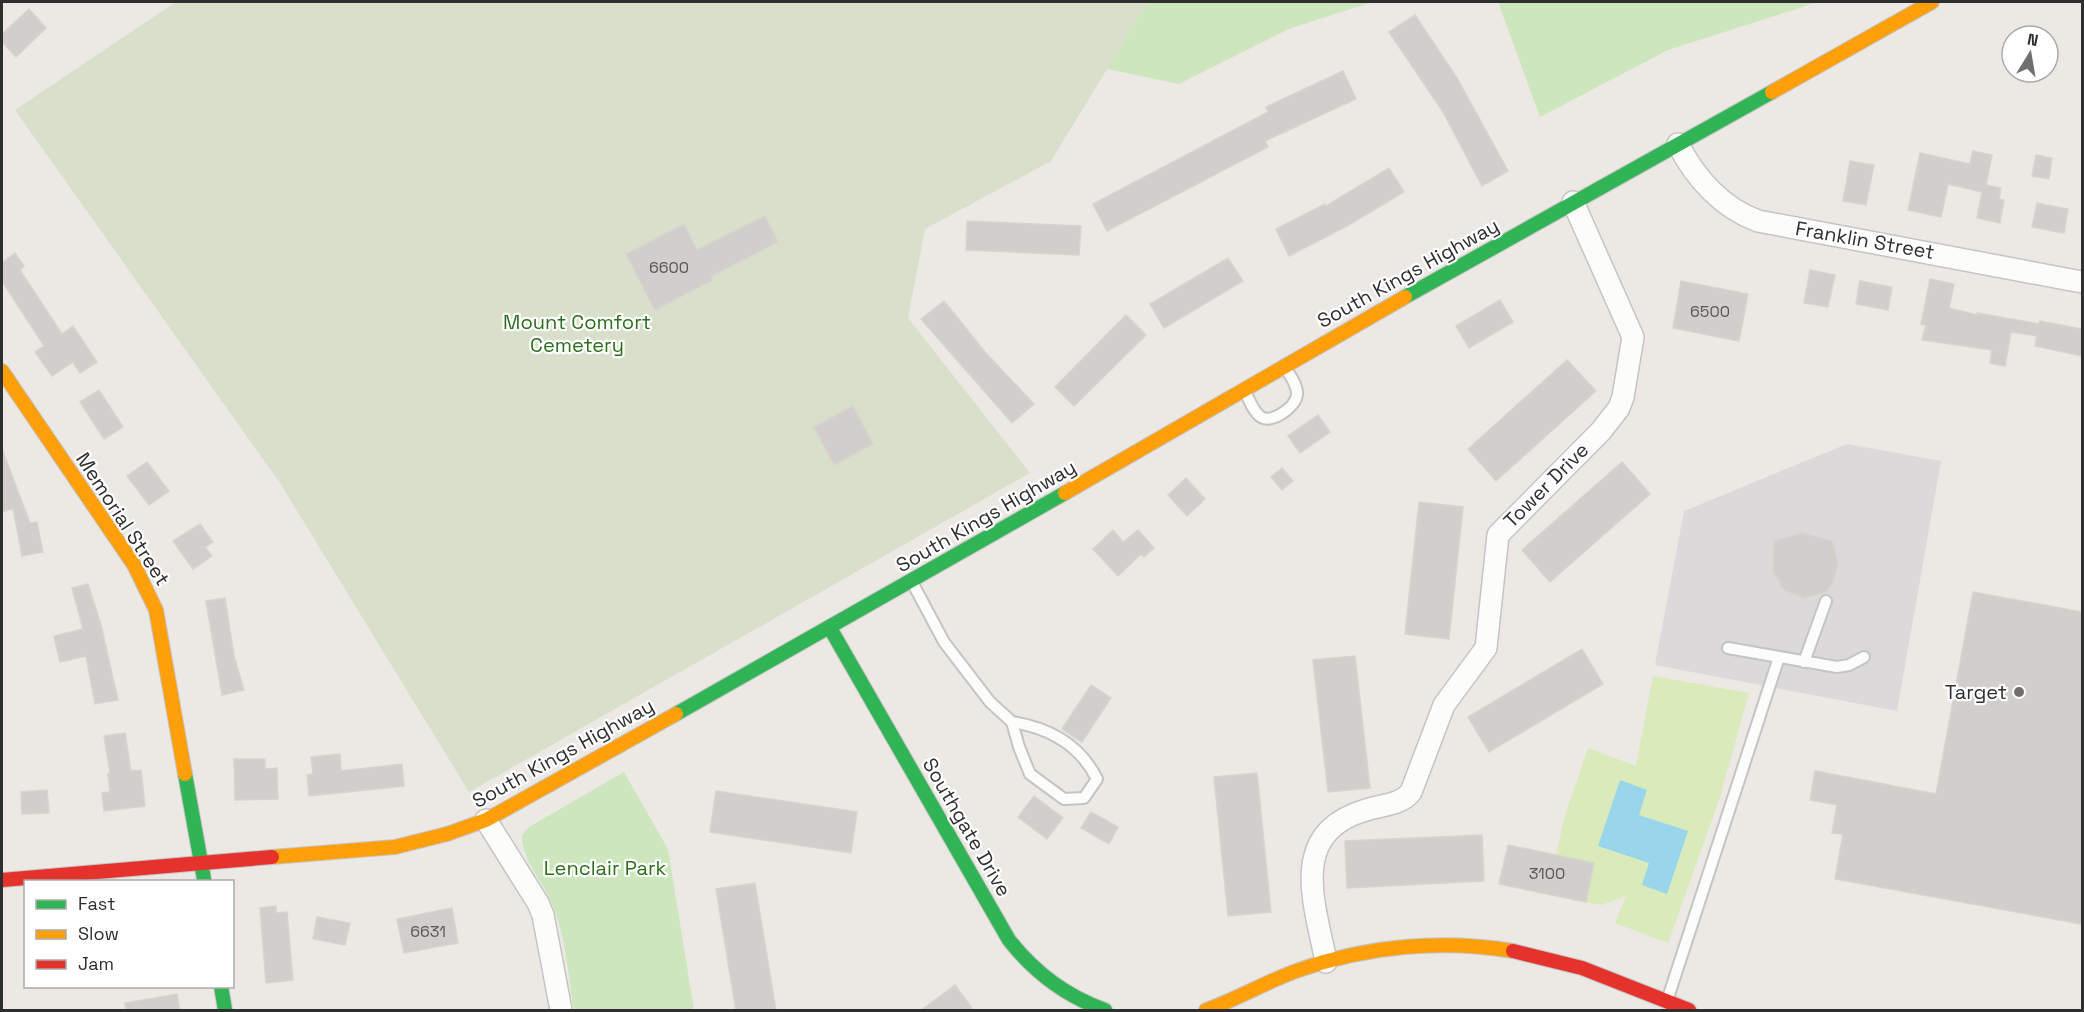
<svg xmlns="http://www.w3.org/2000/svg" width="2084" height="1012" font-family="'Space Grotesk',sans-serif">
<style>
.industrial{fill:#dcd9db}
.green{fill:#cee6be}
.cemetery{fill:#d8e0cc}
.pitch{fill:#d9eabb}
.water{fill:#99d6ec}
.building{fill:#d1cecb;stroke:#d7d4d0;stroke-width:1.5}
.lines{fill:none;stroke-linecap:round;stroke-linejoin:round}
.lane-casing{stroke:#c5c4c5;stroke-width:14}
.street-casing{stroke:#c5c4c5;stroke-width:24}
.fast-casing{stroke:#c5c4c5;stroke-width:16}
.slow-casing{stroke:#c5c4c5;stroke-width:16}
.jam-casing{stroke:#c5c4c5;stroke-width:16}
.lane{stroke:#fcfcfb;stroke-width:10}
.street{stroke:#fcfcfb;stroke-width:21}
.fast{stroke:#30b455;stroke-width:14}
.slow{stroke:#ff9f0a;stroke-width:14}
.jam{stroke:#e5322d;stroke-width:14}
.poi-dot{fill:#706f6e;stroke:#fff;stroke-width:2}
.labels{text-anchor:middle;stroke-width:4.5;stroke-linejoin:round;paint-order:stroke}
.number-label{font-size:16px;fill:#585857}
.street-label{font-size:20px;fill:#2e2e2e;stroke:#fff}
.park-label{font-size:20px;fill:#2c6e1b;stroke:#fff}
.poi-label{font-size:20px;fill:#2e2e2e;stroke:#fff;text-anchor:end}
</style>
<rect width="100%" height="100%" fill="#ece8e4"/>
<path class="industrial" d="M1847 444 1941 461 1897 711 1655 665 1684 511Z"/>
<path class="green" d="M1148 2H1373L1291 28 1179 84 1107 69Z
M1498 2H1818L1668 50 1540 117Z
M624 772 668 849 694 1010H574C568 975 566 935 551 902 542 880 522 860 522 835L529 827Z"/>
<path class="cemetery" d="M176 2H1148L1051 161 925 229 908 318 1030 473 469 792 280 483 15 110Z"/>
<path class="pitch" d="M1653 676 1749 693 1720 797 1668 943 1615 923 1626 896 1601 905 1586 902 1594 863 1556 855 1565 815 1588 748 1636 766Z"/>
<path class="water" d="M1620 780 1647 790 1639 815 1688 831 1667 894 1642 885 1649 863 1598 846Z"/>
<path class="building" d="M29 9 46 28 16 57 2 42V34Z
M1415 15 1457 78 1508 171 1482 186 1443 112 1389 32Z
M1343 71 1356 99 1265 141 1268 147 1107 231 1093 204 1268 112 1266 107Z
M1973 151 1992 155 1986 185 2001 188 1999 199 2004 200 2000 223 1977 218 1982 192 1948 184 1941 217 1908 210 1920 153 1970 164Z
M2036 155 2052 158 2049 179 2032 176Z
M1850 161 1874 165 1866 205 1843 201Z
M1389 168 1404 192 1347 226 1289 256 1276 229 1325 204 1326 206Z
M2037 203 2068 209 2064 233 2032 227Z
M765 216 778 242 711 276 713 280 655 310 626 254 684 224 697 250Z
M967 221 1081 226 1079 255 966 250Z
M15 253 24 266 20 270 62 334 73 326 97 362 80 373 73 362 52 376 35 352 44 346 2 281V263Z
M1228 258 1243 281 1164 328 1150 304Z
M1810 270 1835 275 1828 307 1804 303Z
M1930 279 1954 284 1949 308 1977 315V313L2039 324 2040 321 2082 329V356L2035 346 2037 336 2011 332 2005 366 1990 363 1992 350 1922 340 1926 325 1921 324Z
M1681 281 1748 294 1739 341 1673 328Z
M1860 281 1892 287 1888 310 1856 304Z
M1500 300 1513 322 1469 348 1456 326Z
M944 301 985 352 1034 404 1012 423 921 319Z
M1126 315 1146 335 1074 406 1055 387Z
M1567 360 1596 391 1496 481 1468 449Z
M99 390 123 427 104 439 80 402Z
M853 406 873 444 834 465 814 427Z
M1318 415 1330 432 1300 453 1288 436Z
M2 449 30 523 37 522 43 552 22 556 13 508 2 512Z
M147 462 169 491 149 505 127 476Z
M1622 462 1650 494 1550 582 1522 550Z
M1282 468 1293 481 1282 490 1271 477Z
M1186 478 1205 499 1187 516 1168 495Z
M1419 502 1463 507 1449 639 1405 634Z
M200 524 213 542 205 547 212 556 193 569 173 541Z
M1113 530 1123 542 1138 530 1154 548 1144 557 1141 554 1118 576 1093 549Z
M1802 533 1832 541 1838 563 1833 583 1826 592 1804 598 1784 590 1773 571 1774 541Z
M88 584 101 625 118 700 95 704 86 656 60 662 54 636 83 629 72 588Z
M1973 592 2082 612V924L1835 879 1843 834 1832 833 1837 805 1810 800 1815 771 1936 794Z
M225 598 234 656 244 690 222 695 206 601Z
M1582 649 1603 684 1489 752 1468 717Z
M1355 656 1370 788 1328 792 1313 660Z
M1091 685 1111 698 1082 742 1062 729Z
M125 733 131 771 141 770 145 806 104 811 102 793 110 792 108 774 110 773 104 736Z
M340 754 341 771 402 764 404 786 309 796 307 775 313 774 311 757Z
M234 759H265V769L277 768 278 799 235 800Z
M1257 773 1271 912 1228 916 1214 777Z
M47 790 49 813 22 814 21 792Z
M716 791 857 812 851 853 710 832Z
M1034 796 1063 818 1047 839 1018 817Z
M1091 812 1118 827 1109 844 1081 828Z
M1482 835 1484 881 1347 888 1345 841Z
M1508 845 1594 863 1586 902 1499 884Z
M755 883 776 1011H736L716 889Z
M276 906V913L287 912 293 980 266 983 260 908Z
M452 908 458 943 404 953 397 919Z
M317 917 350 923 345 945 313 939Z
M955 985 974 1011H920Z
M177 994 180 1011H126L125 1003Z"/>
<g class="lines">
<defs>
<path id="lane" d="M1244 389C1248 397 1253 412 1261 417 1271 424 1295 408 1297 395 1298 385 1289 374 1284 366
M912 582 944 642 990 702 1012 722 1019 747 1030 774 1064 799 1084 798 1097 779C1080 745 1050 728 1012 722
M1728 648 1837 667 1849 665 1864 657
M1804 662 1826 601
M1667 1001 1779 657"/>
<path id="street" d="M1678 144C1695 178 1722 208 1758 221L2082 282
M486 820 538 903 543 915 561 1010
M1326 962C1315 903 1287 833 1366 810 1381 805 1401 805 1411 792L1444 705 1486 648 1498 535 1601 431 1619 408 1623 397 1633 337 1573 202"/>
<path id="fast" d="M1405 297 1772 92
M830 628 1009 940C1035 973 1065 996 1105 1010
M676 714 1065 493
M185 774 204 879
M221 986 225 1010"/>
<path id="slow" d="M1772 92 1932 2
M2 371 134 565 156 610 185 774
M1065 493 1405 297
M272 857 395 847 447 834 486 820 676 714
M1206 1010C1238 999 1267 981 1299 970 1366 946 1442 939 1513 951"/>
<path id="jam" d="M2 880 272 857
M1513 951 1582 968 1689 1010"/>
</defs>
<use href="#lane" class="lane-casing"/>
<use href="#street" class="street-casing"/>
<use href="#fast" class="fast-casing"/>
<use href="#slow" class="slow-casing"/>
<use href="#jam" class="jam-casing"/>
<use href="#lane" class="lane"/>
<use href="#street" class="street"/>
<use href="#fast" class="fast"/>
<use href="#slow" class="slow"/>
<use href="#jam" class="jam"/>
</g>
<circle class="poi-dot" cx="2019" cy="692" r="6"/>
<g class="labels">
<g class="number-label">
<text x="669" y="273">6600</text>
<text x="1710" y="317">6500</text>
<text x="1547" y="879">3100</text>
<text x="428" y="937">6631</text>
</g>
<g class="street-label">
<text transform="translate(1865 240) rotate(10)" y="7">Franklin Street</text>
<text transform="translate(1408 273) rotate(-29)" y="7">South Kings Highway</text>
<text transform="translate(1546 485) rotate(-45)" y="7">Tower Drive</text>
<text transform="translate(986 516) rotate(-30)" y="7">South Kings Highway</text>
<text transform="translate(123 519) rotate(57)" y="7">Memorial Street</text>
<text transform="translate(563 753) rotate(-29)" y="7">South Kings Highway</text>
<text transform="translate(967 827) rotate(60)" y="7">Southgate Drive</text>
</g>
<g class="park-label">
<text x="577" y="329">Mount Comfort<tspan x="577" dy="23">Cemetery</tspan></text>
<text x="605" y="875">Lenclair Park</text>
</g>
<g class="poi-label">
<text x="2007" y="699">Target</text>
</g>
</g>
<rect width="2084" height="1012" fill="none" stroke="#2e2e2e" stroke-width="6"/>
<rect x="24" y="880" width="210" height="108" fill="#ffffff" stroke="#ababab" stroke-width="1.5"/>
<rect x="36" y="900" width="30" height="9" fill="#30b455" stroke="#ababab" stroke-width="1.5"/>
<text x="78" y="910" font-size="18" fill="#2e2e2e">Fast</text>
<rect x="36" y="930" width="30" height="9" fill="#ff9f0a" stroke="#ababab" stroke-width="1.5"/>
<text x="78" y="940" font-size="18" fill="#2e2e2e">Slow</text>
<rect x="36" y="960" width="30" height="9" fill="#e5322d" stroke="#ababab" stroke-width="1.5"/>
<text x="78" y="970" font-size="18" fill="#2e2e2e">Jam</text>
<g transform="translate(2030 54) rotate(11)"><circle r="28" fill="#ffffff" stroke="#ababab" stroke-width="1.5"/>
<path d="M0-4.5L10 22L0 15L-10 22Z" fill="#706f6e"/>
<text y="-9" font-size="16" font-weight="bold" text-anchor="middle" fill="#2e2e2e">N</text>
</g>
</svg>
